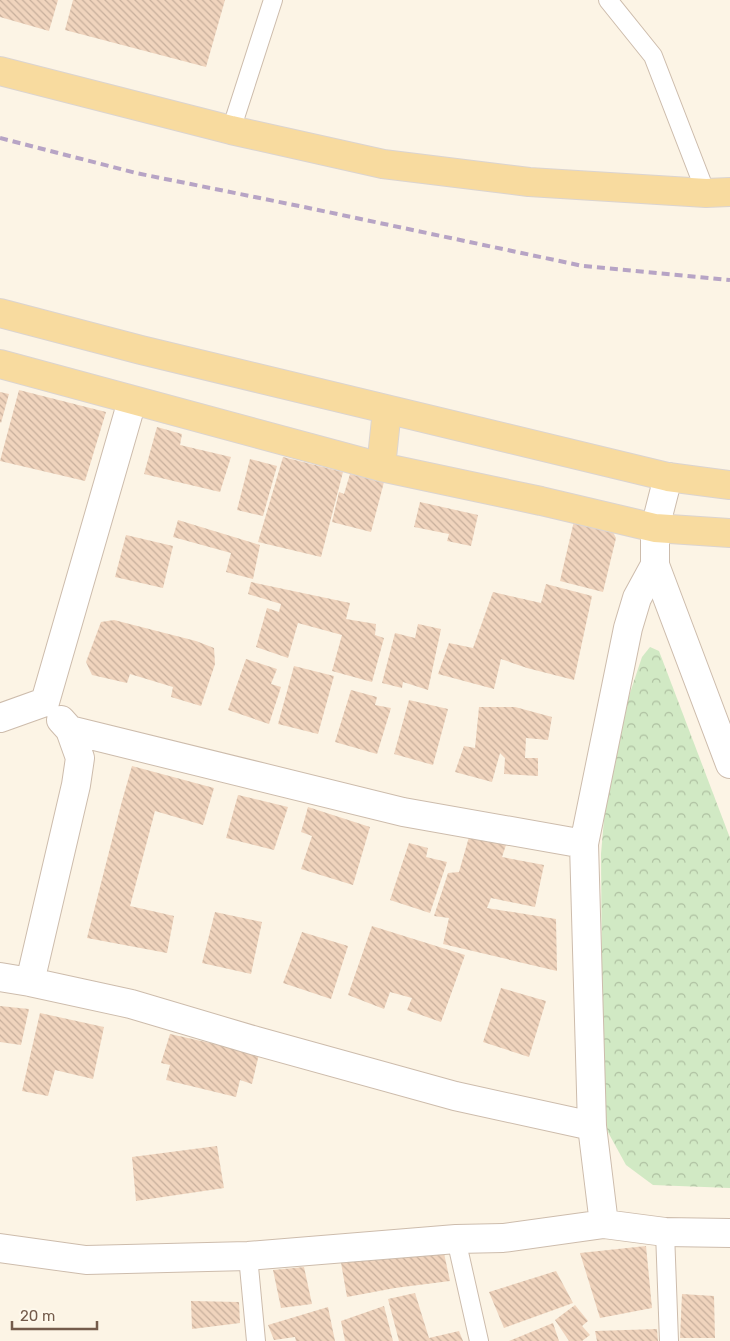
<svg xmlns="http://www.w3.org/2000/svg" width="730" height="1341" font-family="Rubik,sans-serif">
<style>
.park{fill:url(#park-crowns)}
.building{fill:url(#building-back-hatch)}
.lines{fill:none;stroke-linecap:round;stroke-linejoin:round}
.service-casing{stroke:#cdbcac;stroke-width:20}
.minor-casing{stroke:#cdbcac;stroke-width:30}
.tertiary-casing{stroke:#cdbcac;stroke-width:30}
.primary-casing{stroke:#dbd4d0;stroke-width:30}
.service{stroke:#fff;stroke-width:18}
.minor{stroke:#fff;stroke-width:28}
.tertiary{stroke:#fff;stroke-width:28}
.primary{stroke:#f8db9f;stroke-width:28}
.rail{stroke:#b7a4c5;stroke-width:4;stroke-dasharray:8 5;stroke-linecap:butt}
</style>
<defs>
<pattern id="park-crowns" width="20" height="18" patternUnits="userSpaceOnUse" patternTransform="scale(1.25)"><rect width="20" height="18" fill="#d1e9c4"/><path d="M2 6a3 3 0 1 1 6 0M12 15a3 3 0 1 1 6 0" fill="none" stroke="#aec0a1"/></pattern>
<pattern id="building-back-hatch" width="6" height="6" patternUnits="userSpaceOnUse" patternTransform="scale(1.25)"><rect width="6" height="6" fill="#f0d4bd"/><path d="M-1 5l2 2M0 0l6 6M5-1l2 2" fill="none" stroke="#c7af9c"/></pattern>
</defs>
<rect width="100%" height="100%" fill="#fcf4e5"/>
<path class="park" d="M650 647 659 651 730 838V1188L653 1185 626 1165 603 1123 601 854 606 796 624 711 642 657Z"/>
<path class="building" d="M0 0H58L49 31 0 17Z
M73 0H225L206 67 65 30Z
M19 390 106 412 85 481 0 461Z
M0 392 9 394 1 423 0 422Z
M157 427 182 434 180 445 231 457 220 492 144 474Z
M283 457 343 472 321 557 258 542Z
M250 459 277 466 263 516 237 510Z
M350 474 384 482 371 532 332 522 339 492 344 494Z
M420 502 478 515 471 546 447 541 449 534 414 527Z
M178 520 260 545 253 579 226 572 231 553 173 537Z
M574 521 613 532 616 538 603 592 560 581Z
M126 535 173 546 163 588 115 577Z
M251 582 350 603 346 619 376 624 375 635 384 638 372 682 332 671 342 635 298 623 288 658 256 647 267 608 279 612 281 604 248 594Z
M546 584 592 596 574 680 527 668 501 659 494 689 438 674 449 643 473 648 493 592 541 603Z
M114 620 196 641 214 648 215 664 201 706 171 697 173 687 130 674 127 683 92 675 86 662 101 622Z
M418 624 441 629 428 690 403 682 402 688 382 683 395 633 415 638Z
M246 659 277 669 271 684 281 687 269 724 228 710Z
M294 666 334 676 318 734 278 724Z
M351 690 377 697 375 705 391 708 377 754 335 742Z
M409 700 448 709 433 765 394 754Z
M479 707H515L552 717 548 740 526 738 525 758H538V776L504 774 505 758 500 753 492 782 455 772 464 746 475 748Z
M132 766 214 788 203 825 155 811 130 906 174 916 167 953 87 938 122 801Z
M238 795 288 807 274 850 226 838Z
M308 807 370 827 353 885 301 869 312 836 301 832Z
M469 837 506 845 502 857 544 865 535 907 491 898 487 908 556 919 557 971 443 944 449 918 434 916 448 873 459 872Z
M409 843 428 848 426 857 447 862 430 913 390 900Z
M215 912 262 922 251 974 202 963Z
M372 926 465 955 441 1022 407 1010 412 998 390 992 384 1009 348 995Z
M302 932 348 946 331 999 283 983Z
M501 988 546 1001 529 1057 483 1042Z
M0 1006 29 1009 21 1045 0 1042Z
M40 1013 104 1027 93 1079 55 1070 48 1096 22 1091Z
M170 1034 259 1054 252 1084 240 1080 236 1097 166 1080 170 1065 161 1063Z
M217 1146 224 1188 136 1201 132 1157Z
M442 1244 450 1281 395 1288 347 1297 340 1257Z
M646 1246 652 1308 600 1318 580 1253Z
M304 1267 312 1304 281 1308 273 1270Z
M556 1271 573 1303 504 1328 489 1292Z
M415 1293 429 1338 459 1331 463 1341H399L388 1299Z
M682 1294 714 1296 715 1338H680Z
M191 1301 239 1302 240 1323 192 1329Z
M575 1305 588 1321 582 1326 590 1335 582 1341H569L555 1320Z
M384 1306 393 1341H345L341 1321Z
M328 1307 335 1341H296L295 1337 274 1340 268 1325Z
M553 1323 559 1341H509Z
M657 1329 658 1341H597L595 1331Z"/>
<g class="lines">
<defs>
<path id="service" d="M608 0 653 56 706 193
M231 130 273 0
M665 1232 669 1341
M456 1239 479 1341
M248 1256 256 1341"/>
<path id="minor" d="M45 702 132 401
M0 718 45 702
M70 730 403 812 584 844
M0 977 30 982 131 1004 256 1041 455 1096 592 1126
M30 982 76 785 80 758 70 730 61 720
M604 1224 592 1126 584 844 628 628 637 598 655 565
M0 1248 86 1260 248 1256 456 1239 503 1238 604 1224 665 1232 730 1233"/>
<path id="tertiary" d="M668 477 655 528V565L730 764"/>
<path id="primary" d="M0 71 231 130 383 164 529 182 706 193 730 192
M0 313 141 350 668 477 730 485
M0 364 381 467 541 501 655 528 730 533
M381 467 387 410"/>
</defs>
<use href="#service" class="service-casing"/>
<use href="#minor" class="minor-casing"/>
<use href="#tertiary" class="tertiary-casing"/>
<use href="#primary" class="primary-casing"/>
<use href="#service" class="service"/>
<use href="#minor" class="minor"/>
<use href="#tertiary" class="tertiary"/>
<use href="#primary" class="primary"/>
<path class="rail" d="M0 138 136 173 304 207 583 266 730 280"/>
</g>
<path d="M12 1321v8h85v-8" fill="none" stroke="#745b4b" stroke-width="2.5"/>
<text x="20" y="1321" font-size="15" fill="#745b4b" stroke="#fef8eb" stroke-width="4" paint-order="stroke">20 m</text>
</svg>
